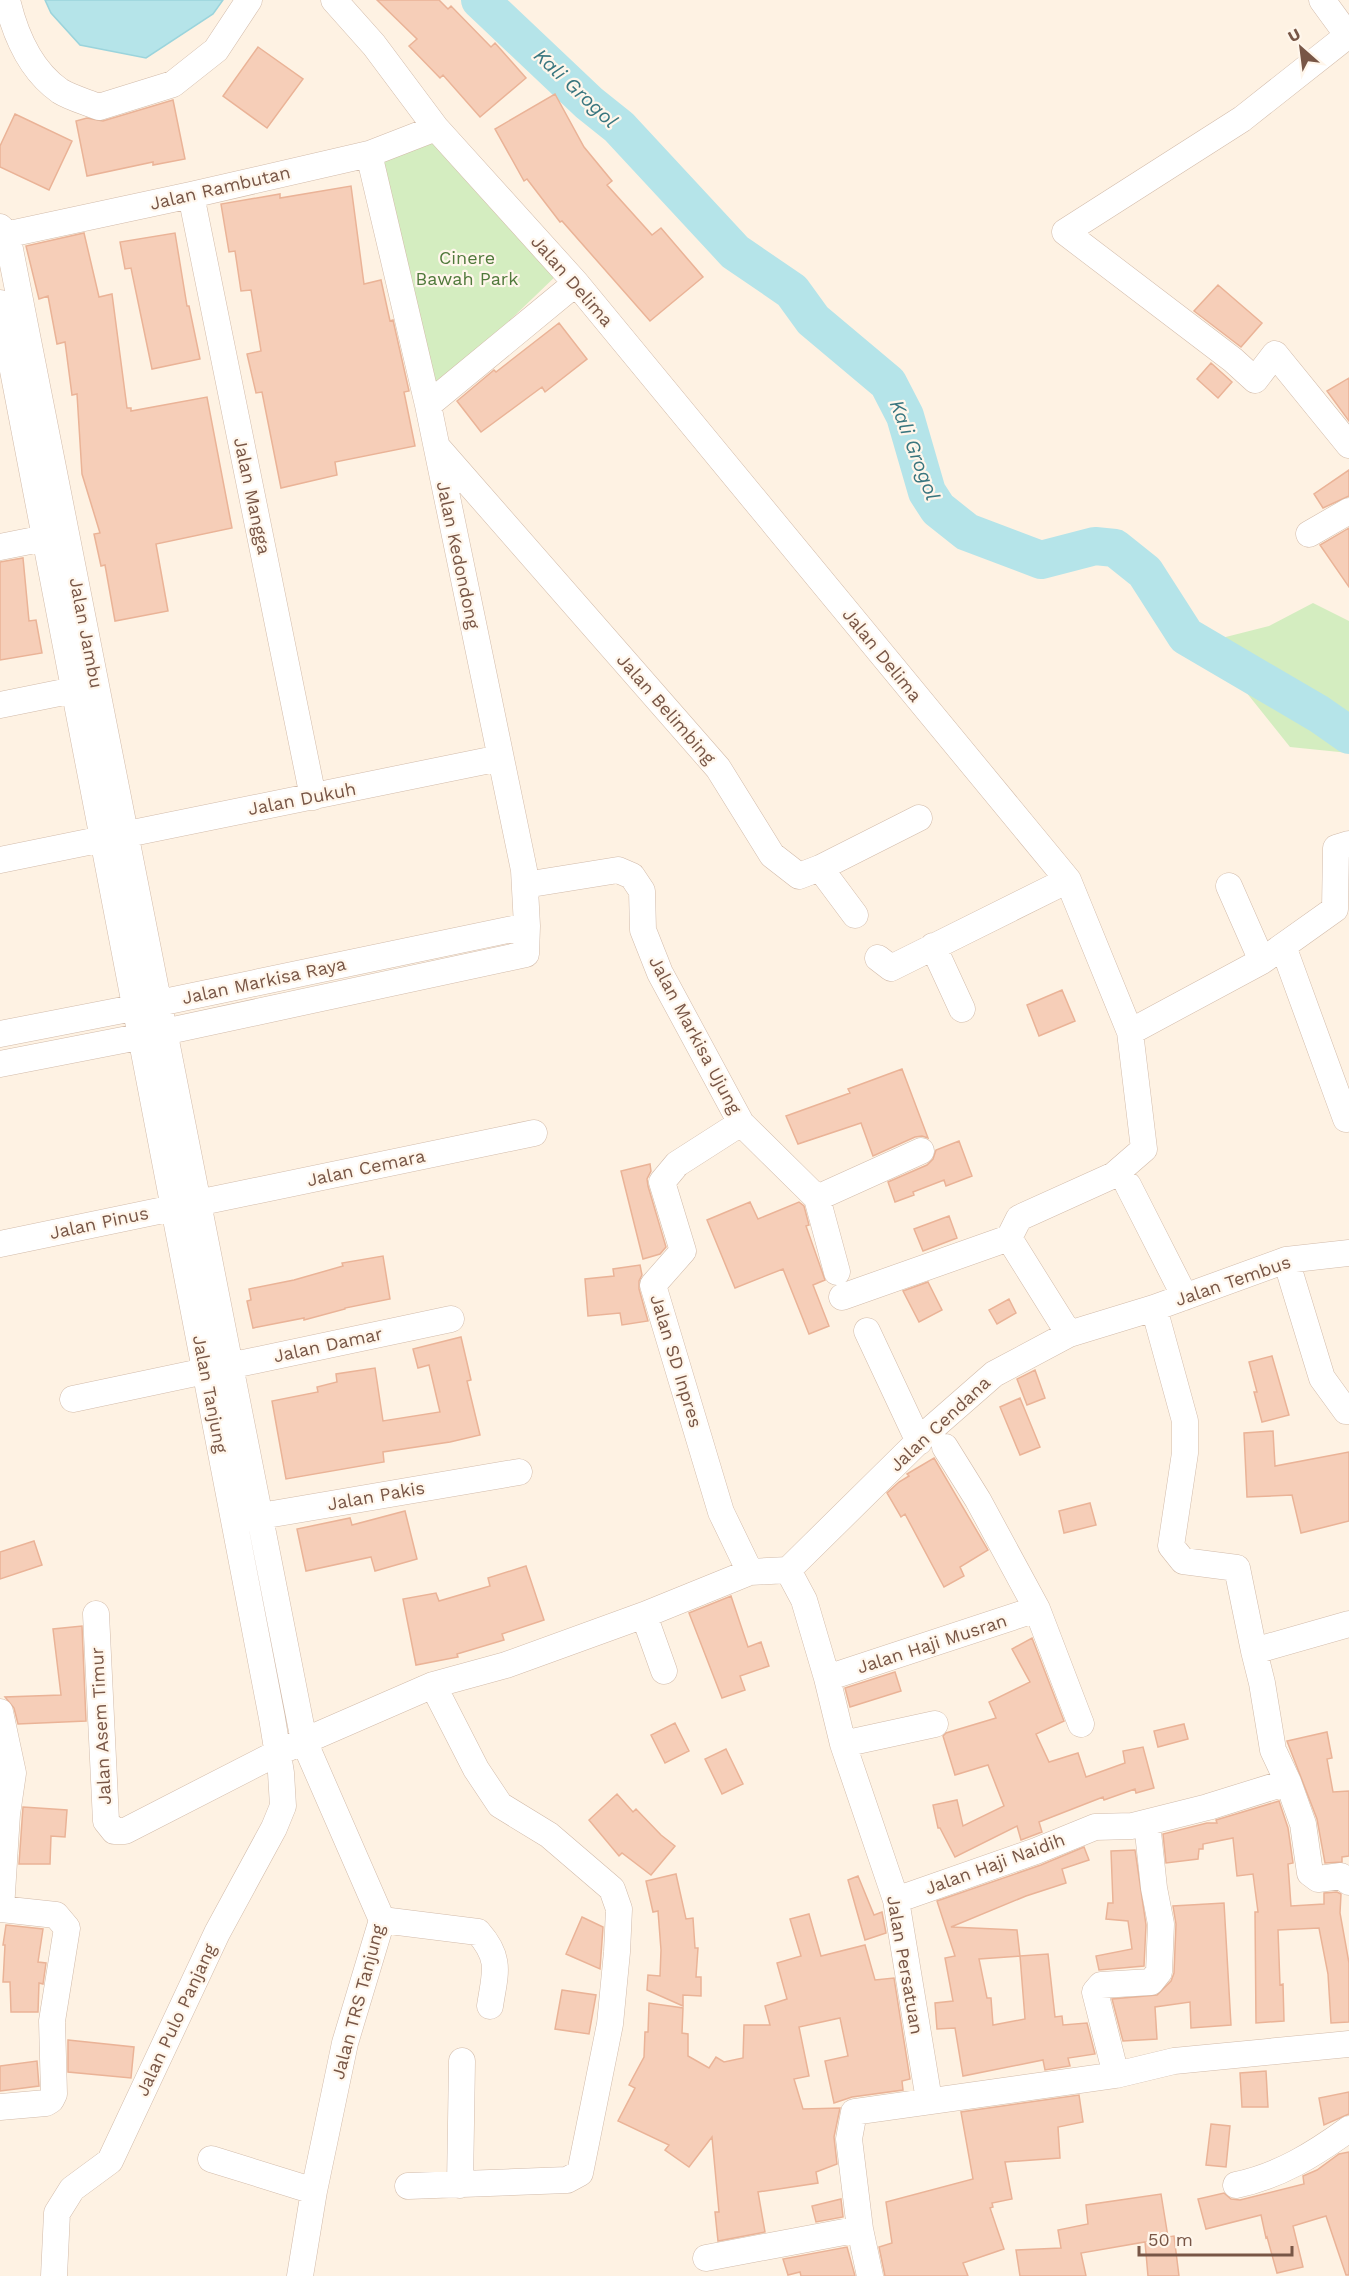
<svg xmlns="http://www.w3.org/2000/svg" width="1349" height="2276" font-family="'Work Sans',sans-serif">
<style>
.green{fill:#d4edc0}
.water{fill:#b5e4e9;stroke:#9bd4dc;stroke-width:1.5}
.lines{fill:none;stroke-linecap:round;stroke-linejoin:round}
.river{stroke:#b5e4e9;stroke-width:38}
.building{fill:#f6ceb8;stroke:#eab397;stroke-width:1.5;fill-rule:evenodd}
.minor-casing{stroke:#d2bbaa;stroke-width:27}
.minor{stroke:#fff;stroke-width:26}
.labels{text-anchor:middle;stroke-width:4.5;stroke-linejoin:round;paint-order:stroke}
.street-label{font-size:18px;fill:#785646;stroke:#fff6eb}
.park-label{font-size:18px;fill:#50793b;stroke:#fff6eb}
.water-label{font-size:20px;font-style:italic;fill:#39767f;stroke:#fff6eb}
</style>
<rect width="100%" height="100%" fill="#fef2e3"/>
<path class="green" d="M436 128 560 272 430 397 372 159Z
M1313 603 1349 621V753L1290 747 1206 642 1269 626Z"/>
<path class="water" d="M45 0H223L213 14 146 58 80 45 51 13Z"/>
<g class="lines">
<path class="river" d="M480 0 589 103 619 127 735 252 792 291 813 320 888 383 905 416 927 492 938 509 967 532 1041 560 1095 546 1115 548 1145 572 1186 636 1319 714 1349 735"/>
</g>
<path class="building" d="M377 0H439L448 9 451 6 491 47 495 43 526 78 480 117 443 75 440 78 409 46 417 39Z
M258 47 303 79 267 128 223 96Z
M555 94 584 147 612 181 607 185 652 235 661 228 703 277 650 321 562 221 560 222 527 179 524 181 495 129Z
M173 100 185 159 153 165V162L87 176 76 121 87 118 103 121Z
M15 114 72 141 49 190 0 167V146Z
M351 186 364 284 381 280 390 321 393 320 409 391 404 392 415 446 335 462 337 475 281 488 262 392 256 393 247 354 261 351 251 290 241 291 235 251 229 252 221 204 280 194V198Z
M84 233 99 297 112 294 127 408H131V411L207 397 232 528 156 544 168 611 115 621 105 565 101 566 94 534 100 533 82 474 77 394 72 395 65 342 57 344 48 296 39 299 26 246Z
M175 233 187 306H189L200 359 152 369 131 268 125 269 120 242Z
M1218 285 1262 323 1241 347 1194 311Z
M559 323 587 359 545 392 542 387 481 432 457 401 494 370 496 372Z
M1211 363 1232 382 1218 398 1197 379Z
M1349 378V421L1327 391Z
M1349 470V496L1323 508 1314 494Z
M1349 528V587L1320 545Z
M23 558 29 621 36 620 42 653 0 660V562Z
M1062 990 1075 1021 1039 1036 1027 1005Z
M902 1069 928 1138 922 1136 915 1137 873 1156 861 1123 798 1144 786 1116 850 1093 848 1089Z
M959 1141 972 1176 946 1186 944 1180 913 1192 914 1195 895 1202 888 1182 927 1165 933 1159 936 1150Z
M650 1164 651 1171 647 1179 648 1186 666 1247 660 1254 643 1259 621 1171Z
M750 1202 758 1219 799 1202 804 1206 809 1225 806 1226 825 1280 813 1285 829 1326 809 1334 783 1269 735 1288 707 1220Z
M949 1216 957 1238 923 1251 914 1229Z
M383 1256 390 1299 345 1308V1309L304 1320V1318L253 1328 247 1301 251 1300 249 1289 294 1280 343 1266 342 1263Z
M640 1265 642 1275 639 1281V1289L648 1321 622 1325 620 1313 588 1316 585 1279 614 1276 613 1269Z
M928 1282 942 1310 919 1322 903 1291Z
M1009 1299 1016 1313 997 1324 989 1310Z
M461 1337 471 1380 467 1381 480 1435 450 1442 383 1452 384 1462 286 1479 272 1401 318 1392 317 1387 337 1382 336 1374 375 1368 383 1421 440 1412 429 1365 418 1368 413 1349Z
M1272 1356 1289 1415 1262 1422 1254 1392H1257L1249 1362Z
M1035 1370 1045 1398 1027 1405 1017 1379Z
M1020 1398 1040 1447 1020 1455 1000 1407Z
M1273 1431 1275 1466 1349 1452V1521L1301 1533 1292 1495 1247 1497 1244 1433Z
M934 1458 988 1550 960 1567 964 1576 944 1587 905 1514 901 1517 887 1493 899 1482 909 1476 907 1474Z
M1090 1503 1096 1525 1064 1533 1059 1511Z
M405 1511 417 1559 375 1571 371 1557 306 1571 297 1529 350 1518 352 1525Z
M34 1541 42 1565 0 1579V1552Z
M526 1566 544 1620 502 1634 504 1640 457 1654 458 1657 416 1665 403 1599 436 1593 439 1601 490 1586 488 1578Z
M731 1596 748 1647 761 1642 769 1666 740 1676 745 1690 722 1698 689 1613Z
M82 1626 86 1721 18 1724 14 1708 5 1697 61 1695 53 1629Z
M1032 1638 1064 1721 1036 1734 1049 1762 1078 1753 1086 1777 1125 1763 1123 1751 1143 1747 1154 1788 1136 1793 1135 1789 1104 1800 1103 1797 1039 1822 1042 1832 1021 1840 1017 1826 955 1857 940 1828H938L933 1805 957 1800 963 1826 1004 1806 988 1765 955 1775 943 1736 946 1733 996 1718 989 1702 1030 1682 1012 1649Z
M895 1672 901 1691 850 1707 845 1688Z
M675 1723 689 1751 665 1763 651 1735Z
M1184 1724 1188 1739 1158 1747 1154 1731Z
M1327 1732 1332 1758 1327 1759 1333 1792 1349 1791V1856L1342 1857V1862L1325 1863 1317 1819 1287 1741Z
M726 1749 743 1784 722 1794 705 1759Z
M617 1794 633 1812 636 1809 661 1835 675 1846 651 1875 622 1853 619 1856 589 1820Z
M1279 1801 1288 1828 1293 1863 1288 1864 1291 1906 1324 1904V1893L1337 1892 1341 1894 1340 1913 1349 1963V2022L1331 2023 1328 1974 1319 1928 1278 1930 1280 1985 1283 1984 1284 2021 1256 2023 1255 1912H1258L1253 1874 1237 1876 1233 1838 1203 1844V1849H1199L1198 1859 1166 1863 1163 1834 1207 1823H1217L1216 1820Z
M23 1807 67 1810 65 1837 51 1836 50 1864H19Z
M1084 1847 1089 1860 1062 1869 1066 1883 1026 1896 951 1927 1017 1930 1020 1956 1048 1954 1055 2017 1062 2016 1063 2025 1087 2023 1095 2054 1068 2058 1070 2066 1045 2070 1043 2060 963 2076 955 2028 937 2029 935 2003 953 2001 945 1958 955 1956 937 1901 1041 1865ZM1020 1956 1025 2019 993 2025 991 1998H987L979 1959Z
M1135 1850 1146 1925 1144 1966 1099 1970 1096 1956 1132 1949 1128 1921 1106 1919 1108 1903H1113L1111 1851Z
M676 1874 686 1919 693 1918 695 1948H698L696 1977H701V1996L683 1995V2006L647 1990 648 1975 660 1976 661 1950 658 1911 653 1912 646 1881Z
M858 1876 874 1915 882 1912 886 1933 865 1940 848 1880Z
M1224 1903 1231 2025 1191 2028 1190 2002 1155 2007 1157 2039 1123 2041 1112 1999 1157 1995 1171 1981 1174 1973 1176 1924 1173 1906Z
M809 1914 821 1956 865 1945 875 1980 894 1978 910 2079 902 2081 903 2090 852 2097 834 2103 825 2061 848 2056 840 2018 799 2027 809 2076 794 2079 803 2109 840 2108 834 2137 837 2164 816 2172 818 2183 758 2192 765 2232 718 2241 715 2212H719L712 2137 689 2167 665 2150 669 2145 618 2121 635 2088 629 2085 644 2057 645 2032H648L649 2003 683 2008 682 2033 688 2034V2056L709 2068 716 2057 724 2062 743 2058 744 2025H770L765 2006 787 1999 777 1963 801 1956 790 1919Z
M582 1917 603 1927 600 1969 566 1954Z
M6 1925 43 1929 38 1962 46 1963 43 1984 39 1983 38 2012H11L10 1982H3L5 1945H3Z
M562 1990 596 1995 589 2034 555 2029Z
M68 2040 134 2047 131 2078 68 2072Z
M37 2061 39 2086 0 2091V2066Z
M1266 2071 1268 2107H1242L1240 2073Z
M1349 2092V2114L1324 2125 1319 2098Z
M1079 2095 1083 2122 1058 2127 1060 2158 1005 2162 1012 2199 992 2203 993 2207 990 2208 1004 2249 963 2263 968 2276H885L879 2247 892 2243 886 2202 973 2179 961 2112Z
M1211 2124 1230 2126 1226 2167 1206 2165Z
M1349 2152V2275H1346L1326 2216 1293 2226 1303 2267 1277 2273 1267 2237 1266 2238 1261 2215 1206 2229 1198 2199 1224 2193 1231 2199 1240 2200 1304 2184 1303 2176 1317 2170 1339 2154Z
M1161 2194 1168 2237 1174 2236 1179 2276H1148L1145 2242 1081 2253 1086 2276H1020L1016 2250 1061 2248 1058 2230 1088 2224 1086 2205Z
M841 2199 843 2217 816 2222 812 2206Z
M847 2247 855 2276H801L800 2272 788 2275 783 2259Z"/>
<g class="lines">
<defs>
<path id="minor" d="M7 0C15 34 30 70 60 91 71 98 87 102 99 107L173 84 216 50 249 0
M334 0 374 45 436 128 576 283 1068 880 1130 1032 1144 1149 1114 1175 1019 1218 1009 1238 1069 1334
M1322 0 1349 37
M1347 36 1242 119 1065 232 1233 360 1255 380 1275 354 1349 445
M191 195 313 797
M0 227 7 234 304 1741 382 1920 345 2043 314 2191 300 2276
M0 236 191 195 369 154 436 128
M0 303 272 1718 281 1773 283 1806 274 1828 217 1933 110 2161 72 2189 57 2213 54 2276
M428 405 576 283
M438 448 718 768 772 855 799 876 820 868 919 818
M1309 534 1349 511
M0 547 45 538
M0 705 74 690
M0 860 500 758
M820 868 855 915
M525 885 618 870 632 876 642 891 643 930 660 973 741 1123 817 1198 837 1272
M1229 886 1262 961
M933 946 962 1009
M1283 946 1346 1119
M878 958 891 968 1068 880
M1130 1032 1262 961 1335 909 1336 848 1349 844
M0 1034 159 1003 527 926
M0 1064 164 1032 526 954 527 926 524 870 428 405 369 154
M741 1123 677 1164 662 1182 683 1251 653 1285 721 1512 750 1572
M1128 1185 1185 1297
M817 1198 921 1151
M0 1244 534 1133
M1286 1260 1322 1378 1346 1411H1349
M842 1297 1009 1238
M1154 1308 1185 1421V1453L1171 1546 1183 1561 1237 1568 1254 1651 1349 1624
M867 1331 919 1442
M73 1399 451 1319
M945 1447 978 1500 1037 1609 1081 1724
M243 1519 519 1472
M788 1570 930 1430 994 1374 1069 1334 1154 1308 1286 1260 1349 1253
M788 1570 804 1600 827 1678 843 1744 896 1900 929 2100
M96 1614 106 1821 114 1831H125L279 1752 433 1685 506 1665 644 1615 750 1572 788 1570
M644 1615 664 1671
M1254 1651 1262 1683 1273 1750 1288 1782 1303 1824 1310 1873 1318 1879 1341 1876 1349 1882
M827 1678 1037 1609
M0 1712 13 1773 7 1814 1 1909
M843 1744 935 1724
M896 1900 1036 1851 1095 1827 1132 1826 1208 1807 1288 1782
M0 1909 56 1915 67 1928 52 2021 54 2094 51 2100 46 2103 0 2107
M382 1920 478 1932C502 1959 495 1973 490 2006
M1116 2075 1095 1992 1101 1985 1151 1982 1159 1972 1161 1924 1154 1888 1147 1823
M211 2159 314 2191
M460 2185 462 2061
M1236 2185C1279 2176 1313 2155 1349 2129
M408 2186 567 2180 580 2173 610 2024 617 1952 619 1909 612 1889 549 1835 500 1805 476 1769 433 1685
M706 2258 860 2229
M870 2276 860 2229 849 2139 854 2112 1116 2075 1174 2061 1349 2044"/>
</defs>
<use href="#minor" class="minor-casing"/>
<use href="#minor" class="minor"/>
</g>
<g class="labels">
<g class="street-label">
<text transform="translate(220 188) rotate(-13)" y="6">Jalan Rambutan</text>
<text transform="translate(572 281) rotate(49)" y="6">Jalan Delima</text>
<text transform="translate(252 496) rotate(78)" y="6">Jalan Mangga</text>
<text transform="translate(458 555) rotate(78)" y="6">Jalan Kedondong</text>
<text transform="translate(86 633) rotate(79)" y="6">Jalan Jambu</text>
<text transform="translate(882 655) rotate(51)" y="6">Jalan Delima</text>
<text transform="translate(666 709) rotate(49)" y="6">Jalan Belimbing</text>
<text transform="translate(302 799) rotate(-11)" y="6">Jalan Dukuh</text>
<text transform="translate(264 981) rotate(-12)" y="6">Jalan Markisa Raya</text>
<text transform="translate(695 1035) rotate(62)" y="6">Jalan Markisa Ujung</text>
<text transform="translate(366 1168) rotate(-12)" y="6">Jalan Cemara</text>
<text transform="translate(99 1223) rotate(-12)" y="6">Jalan Pinus</text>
<text transform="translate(1233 1281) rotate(-19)" y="6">Jalan Tembus</text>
<text transform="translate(328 1345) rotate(-12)" y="6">Jalan Damar</text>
<text transform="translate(676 1361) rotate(73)" y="6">Jalan SD Inpres</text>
<text transform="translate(210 1394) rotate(79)" y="6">Jalan Tanjung</text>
<text transform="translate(940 1424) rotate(-43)" y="6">Jalan Cendana</text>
<text transform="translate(376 1496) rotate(-10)" y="6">Jalan Pakis</text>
<text transform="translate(932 1644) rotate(-18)" y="6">Jalan Haji Musran</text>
<text transform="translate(101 1726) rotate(-93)" y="6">Jalan Asem Timur</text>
<text transform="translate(995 1864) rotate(-20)" y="6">Jalan Haji Naidih</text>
<text transform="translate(905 1965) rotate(80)" y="6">Jalan Persatuan</text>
<text transform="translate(358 2002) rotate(-75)" y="6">Jalan TRS Tanjung</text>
<text transform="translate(176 2020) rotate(-65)" y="6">Jalan Pulo Panjang</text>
</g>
<g class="park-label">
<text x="467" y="264">Cinere<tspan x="467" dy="21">Bawah Park</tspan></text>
</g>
<g class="water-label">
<text transform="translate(576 88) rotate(43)" y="7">Kali Grogol</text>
<text transform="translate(915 450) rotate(69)" y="7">Kali Grogol</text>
</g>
</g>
<g transform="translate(1301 48) rotate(332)" stroke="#fff6eb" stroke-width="4.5" paint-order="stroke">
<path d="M0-4.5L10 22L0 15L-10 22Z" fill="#785646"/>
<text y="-9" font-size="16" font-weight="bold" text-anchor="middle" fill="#785646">U</text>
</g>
<path d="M1139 2246v9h153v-9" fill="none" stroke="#785646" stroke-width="3"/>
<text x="1148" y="2246" font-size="18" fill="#785646" stroke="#fff6eb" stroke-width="4.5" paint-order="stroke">50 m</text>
</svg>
